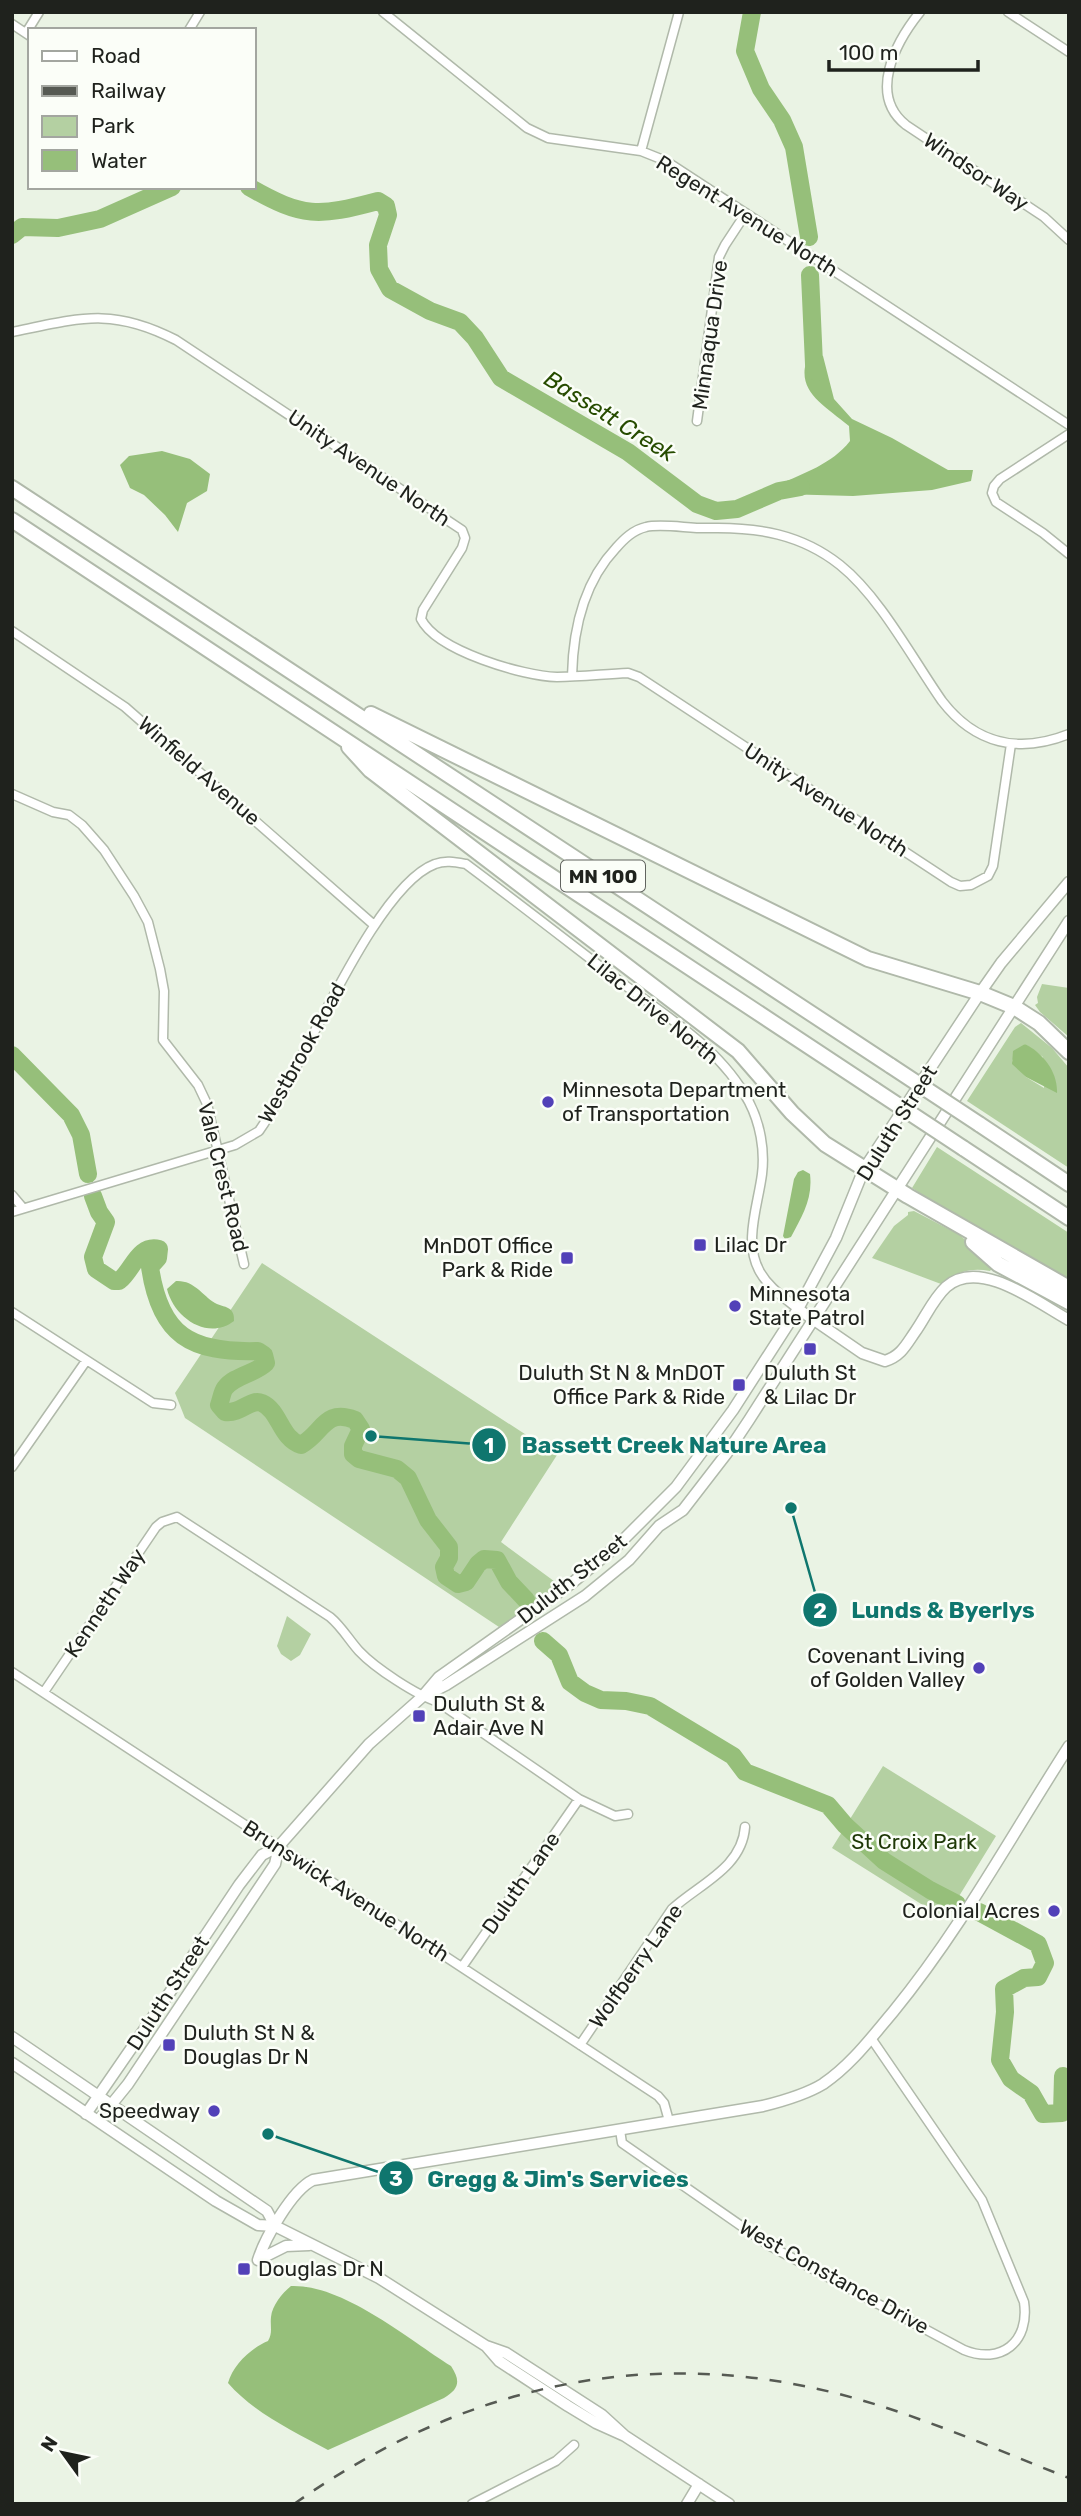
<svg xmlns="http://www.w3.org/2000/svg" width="1081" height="2516" font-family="Rubik,sans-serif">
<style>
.green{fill:#b4d0a2;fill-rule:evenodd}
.water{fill:#96bf7a}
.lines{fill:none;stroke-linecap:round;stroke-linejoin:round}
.river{stroke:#96bf7a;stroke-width:18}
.minor-casing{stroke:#b0b9aa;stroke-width:11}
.tertiary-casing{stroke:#b0b9aa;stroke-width:13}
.motorway-casing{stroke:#b0b9aa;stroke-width:18}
.minor{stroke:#fff;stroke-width:8}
.tertiary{stroke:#fff;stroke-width:10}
.motorway{stroke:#fff;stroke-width:14}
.rail{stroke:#565a53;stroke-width:2.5;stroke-dasharray:12 12;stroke-linecap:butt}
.motorway-bridge-casing{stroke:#b0b9aa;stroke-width:18;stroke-linecap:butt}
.motorway-bridge{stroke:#fff;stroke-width:14}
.poi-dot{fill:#5241b8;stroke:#fbfef8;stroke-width:2.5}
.labels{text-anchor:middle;stroke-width:5;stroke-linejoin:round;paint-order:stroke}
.shield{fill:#fbfef8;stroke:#61645f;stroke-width:2}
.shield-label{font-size:19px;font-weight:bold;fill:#1f221d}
.street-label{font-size:21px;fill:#1f221d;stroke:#fbfef8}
.poi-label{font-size:21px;fill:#1f221d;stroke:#fbfef8;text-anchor:start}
.park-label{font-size:21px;fill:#1e3806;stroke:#fbfef8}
.water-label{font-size:23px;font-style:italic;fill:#274c00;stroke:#fbfef8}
.leader{fill:none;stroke:#0f766e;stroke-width:2.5}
.callout-dot{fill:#0f766e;stroke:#fbfef8;stroke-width:2.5}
.mark-label{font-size:21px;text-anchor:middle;font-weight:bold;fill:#fff}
.callout-label{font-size:23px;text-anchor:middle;font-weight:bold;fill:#0f766e;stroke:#fbfef8;stroke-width:5;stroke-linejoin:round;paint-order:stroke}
</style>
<rect width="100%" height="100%" fill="#eaf3e4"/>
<path class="green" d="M1042 984 1069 988V1037L1040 1012 1035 1005 1038 1003 1037 997Z
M1021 1023 1052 1048 1069 1068V1168L967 1101 1015 1027ZM1025 1044 1043 1057 1044 1088 1026 1077 1012 1061 1018 1050Z
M937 1147 1069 1233V1282L972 1227 912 1188Z
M914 1211 960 1235 993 1267 990 1271C971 1267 956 1272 941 1284L872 1258 894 1226 908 1215V1212Z
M262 1263 557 1455 501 1542 562 1587 499 1627 185 1418 175 1393Z
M287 1616 311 1634 300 1655 291 1661 281 1654 277 1646Z
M883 1766 996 1836 945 1919 832 1848Z"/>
<path class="water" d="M811 350 823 356 834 399 852 419 892 438 948 470H973L971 481 932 490 853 496 781 494 778 485C804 473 832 464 850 441L849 426C821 403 791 389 811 350Z
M162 451 190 459 210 474 207 491 187 503 178 532 165 515 144 495 130 488 120 465 129 456Z
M1025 1044C1043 1053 1058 1072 1057 1093L1026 1077 1012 1064 1013 1051Z
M803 1170 810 1174C813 1199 802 1216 791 1237L785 1239 783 1236 794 1179 798 1172Z
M176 1281C194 1280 202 1295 215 1303 220 1306 227 1306 231 1310 234 1314 234 1316 234 1321 208 1341 174 1318 167 1289Z
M291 2286C343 2284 408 2339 451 2366 461 2381 459 2389 444 2398L328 2450C293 2431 254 2413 228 2383 233 2365 251 2348 268 2341 273 2332 270 2327 271 2317 272 2306 282 2293 291 2286Z"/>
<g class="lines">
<path class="river" d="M752 12 745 51 761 89 782 120 794 147 809 237
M249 187C303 218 318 217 378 201L386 206 388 215 378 245 379 269 390 289 430 311 460 322 475 338 501 378 628 452 697 504 716 511 737 509 779 491 801 487
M12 235 22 227 58 228 100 219 172 187
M810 275 814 364 817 372
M12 1055 71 1115 81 1135 88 1174
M93 1196 99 1212 106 1222 93 1257 96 1269 114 1281H119C133 1270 138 1244 159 1249L158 1258 150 1267C160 1336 191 1353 258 1351L264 1355 266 1363C255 1374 235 1375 225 1388 222 1392 221 1400 219 1405L225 1412C242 1414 250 1398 262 1403 280 1411 280 1438 301 1445 323 1433 324 1408 355 1420L361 1429 353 1446V1454L359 1459 397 1469 408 1478 428 1520 449 1547V1558L444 1567 446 1576 458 1584 466 1582 478 1564 484 1559 497 1560 509 1582 526 1600
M543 1641 559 1655 570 1682 585 1693 601 1700 626 1701 650 1706 733 1756 745 1772 828 1805 845 1825 884 1861 930 1890 957 1904
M979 1912 1038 1944 1045 1963 1038 1977 1024 1978 1004 1989 1005 2012 1000 2060 1011 2079 1031 2093 1043 2114 1062 2113 1063 2076 1069 2079"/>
<defs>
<path id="minor" d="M383 12 527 128 548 138 641 151 666 161 1069 425
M920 12C895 43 868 95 906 125L1044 217 1069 240
M1008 12 1069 52
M12 24 30 36
M189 30 200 12
M26 33 39 12
M641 151 679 12
M12 332C80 318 112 307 176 340L462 530 465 538 462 548 423 610 421 619C437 651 523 676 557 677 581 677 604 674 628 673L639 677 951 882 960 886 971 885 988 876 993 866 1011 744
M697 421 719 257 725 245 746 213
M1069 434 1000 479 994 486 992 493 996 502 1043 533 1069 554
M12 631 125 707 374 925
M572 676C573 629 583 583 616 548 624 539 633 530 646 527 661 523 692 529 710 528 757 527 801 534 840 565 880 597 912 658 942 701 975 744 1019 754 1069 734
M12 794 53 812 69 815 82 825 104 850 134 896 148 922 160 969 164 991 163 1040 198 1085 207 1104 244 1264
M12 1195 23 1208
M12 1212 235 1145 259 1131C301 1073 373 887 435 864 445 860 455 862 466 864 517 902 567 941 618 980 664 1015 721 1048 749 1102 760 1123 765 1150 762 1174 758 1206 743 1242 760 1272 769 1288 785 1298 798 1309
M12 1312 153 1403 171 1405
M12 1467 86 1361
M12 1672 658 2096 664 2103 669 2121
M44 1692 156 1527 162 1522 177 1517 330 1617C342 1627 349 1640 359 1651 375 1668 416 1695 438 1702L579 1799 615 1816 628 1814
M462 1967 579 1799
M580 2045 672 1909C699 1884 742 1868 745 1827
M620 2130 622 2143 770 2246 964 2350C1001 2365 1030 2342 1024 2302L982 2200 871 2038
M472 2504 556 2461 574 2445"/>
<path id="tertiary" d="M798 1309 862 1353 885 1361C901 1356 906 1345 915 1332 925 1318 933 1299 946 1287 979 1257 1038 1303 1069 1320
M426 1695 446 1685 585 1596 629 1560 659 1526 683 1510 727 1453 749 1420 1069 921
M12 2037 267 2211 275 2226
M12 2063 216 2201 258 2225 275 2226 379 2278 486 2346
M86 2114 177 1982 205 1936 239 1885 262 1855 279 1846 369 1744 422 1697 439 1677 572 1583 618 1545 676 1487 733 1410 798 1309 836 1238 864 1169 980 993 1001 963 1069 882
M98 2121 128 2084 275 1864 279 1846
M258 2260C265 2238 292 2190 313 2180L763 2106C783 2101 805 2095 823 2084 851 2065 871 2038 893 2012 961 1929 1011 1836 1069 1746
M258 2260 286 2246 309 2245
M625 2436 602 2415 506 2353 486 2346 499 2361 568 2406 596 2423 625 2436 729 2504
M687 2504 699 2484"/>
<path id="motorway" d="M12 488 891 1066
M12 520 875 1090
M371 714 868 959 980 993 1014 1007 1039 1023 1069 1052
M349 747 370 770 738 1051 792 1113 825 1144 908 1196 1069 1288
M979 1124 1069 1184
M963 1148 1069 1218
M973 1242 998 1264 1069 1302"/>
</defs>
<use href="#minor" class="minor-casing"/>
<use href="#tertiary" class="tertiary-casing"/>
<use href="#motorway" class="motorway-casing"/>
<use href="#minor" class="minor"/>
<use href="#tertiary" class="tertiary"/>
<use href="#motorway" class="motorway"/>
<path class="rail" d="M294 2504C457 2389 640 2344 835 2393 915 2413 992 2448 1069 2478"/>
<defs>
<path id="motorway-bridge" d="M891 1066 979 1124
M875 1090 963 1148"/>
</defs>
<use href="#motorway-bridge" class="motorway-bridge-casing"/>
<use href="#motorway-bridge" class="motorway-bridge"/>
</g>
<g class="poi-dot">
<circle cx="548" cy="1102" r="7"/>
<rect x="693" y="1238" width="14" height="14" rx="3.5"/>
<rect x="560" y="1251" width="14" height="14" rx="3.5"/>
<circle cx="735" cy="1306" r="7"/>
<rect x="803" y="1342" width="14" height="14" rx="3.5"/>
<rect x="732" y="1378" width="14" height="14" rx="3.5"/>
<circle cx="979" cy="1668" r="7"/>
<rect x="412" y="1709" width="14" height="14" rx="3.5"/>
<circle cx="1054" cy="1911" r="7"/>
<rect x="162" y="2038" width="14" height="14" rx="3.5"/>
<circle cx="214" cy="2111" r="7"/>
<rect x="237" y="2262" width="14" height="14" rx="3.5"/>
</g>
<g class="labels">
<rect class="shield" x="561" y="860.5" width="84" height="31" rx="5"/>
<g class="shield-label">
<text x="603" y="883">MN 100</text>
</g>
<g class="street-label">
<text transform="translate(976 172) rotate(34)" y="7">Windsor Way</text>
<text transform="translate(747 216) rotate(32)" y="7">Regent Avenue North</text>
<text transform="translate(710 335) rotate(-82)" y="7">Minnaqua Drive</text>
<text transform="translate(369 468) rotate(34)" y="7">Unity Avenue North</text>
<text transform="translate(199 771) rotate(41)" y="7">Winfield Avenue</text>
<text transform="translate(826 800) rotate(33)" y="7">Unity Avenue North</text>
<text transform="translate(653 1009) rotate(39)" y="7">Lilac Drive North</text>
<text transform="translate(302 1053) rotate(-61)" y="7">Westbrook Road</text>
<text transform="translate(897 1123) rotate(-58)" y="7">Duluth Street</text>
<text transform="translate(223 1177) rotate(76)" y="7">Vale Crest Road</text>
<text transform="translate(572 1579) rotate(-38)" y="7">Duluth Street</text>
<text transform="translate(105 1603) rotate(-56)" y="7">Kenneth Way</text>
<text transform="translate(521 1883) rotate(-55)" y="7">Duluth Lane</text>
<text transform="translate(346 1891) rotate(33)" y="7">Brunswick Avenue North</text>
<text transform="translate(636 1966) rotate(-55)" y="7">Wolfberry Lane</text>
<text transform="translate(168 1993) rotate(-57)" y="7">Duluth Street</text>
<text transform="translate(834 2277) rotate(29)" y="7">West Constance Drive</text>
</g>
<g class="poi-label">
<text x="562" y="1097">Minnesota Department<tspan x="562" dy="24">of Transportation</tspan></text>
<text x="714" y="1252">Lilac Dr</text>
<text x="553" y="1253" text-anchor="end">MnDOT Office<tspan x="553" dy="24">Park &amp; Ride</tspan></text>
<text x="749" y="1301">Minnesota<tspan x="749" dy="24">State Patrol</tspan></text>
<text x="725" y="1380" text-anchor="end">Duluth St N &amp; MnDOT<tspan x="725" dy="24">Office Park &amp; Ride</tspan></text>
<text x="810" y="1380" text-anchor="middle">Duluth St<tspan x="810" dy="24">&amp; Lilac Dr</tspan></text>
<text x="965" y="1663" text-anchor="end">Covenant Living<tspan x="965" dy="24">of Golden Valley</tspan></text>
<text x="433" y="1711">Duluth St &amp;<tspan x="433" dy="24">Adair Ave N</tspan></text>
<text x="1040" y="1918" text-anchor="end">Colonial Acres</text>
<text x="183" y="2040">Duluth St N &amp;<tspan x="183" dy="24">Douglas Dr N</tspan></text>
<text x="200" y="2118" text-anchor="end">Speedway</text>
<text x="258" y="2276">Douglas Dr N</text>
</g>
<g class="park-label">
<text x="914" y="1849">St Croix Park</text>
</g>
<g class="water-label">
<text transform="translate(610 416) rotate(32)" y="8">Bassett Creek</text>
</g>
</g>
<path class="leader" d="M371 1436L489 1445M791 1508L820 1610M268 2134L396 2178"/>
<g class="callout-dot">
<circle cx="371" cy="1436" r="7"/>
<circle cx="791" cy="1508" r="7"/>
<circle cx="268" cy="2134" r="7"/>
<circle cx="489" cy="1445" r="18"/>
<circle cx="820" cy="1610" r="18"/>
<circle cx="396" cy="2178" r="18"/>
</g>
<g class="mark-label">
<text x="489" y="1453">1</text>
<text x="820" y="1618">2</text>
<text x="396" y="2186">3</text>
</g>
<g class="callout-label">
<text x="674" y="1453">Bassett Creek Nature Area</text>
<text x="943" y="1618">Lunds &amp; Byerlys</text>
<text x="558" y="2187">Gregg &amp; Jim's Services</text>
</g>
<rect width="1081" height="2516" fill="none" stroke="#1f221d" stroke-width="28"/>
<rect x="28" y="28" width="228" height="161" fill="#fbfef8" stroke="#a3a6a0" stroke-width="2"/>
<rect x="42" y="51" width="35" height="10" fill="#ffffff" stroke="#a3a6a0" stroke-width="2"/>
<text x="91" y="63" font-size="21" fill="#1f221d">Road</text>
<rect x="42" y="86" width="35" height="10" fill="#565a53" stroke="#a3a6a0" stroke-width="2"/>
<text x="91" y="98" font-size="21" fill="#1f221d">Railway</text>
<rect x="42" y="116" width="35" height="21" fill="#b4d0a2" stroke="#a3a6a0" stroke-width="2"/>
<text x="91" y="133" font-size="21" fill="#1f221d">Park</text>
<rect x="42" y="150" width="35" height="21" fill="#96bf7a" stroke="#a3a6a0" stroke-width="2"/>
<text x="91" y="168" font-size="21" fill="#1f221d">Water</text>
<g transform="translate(63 2453) rotate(303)" stroke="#fbfef8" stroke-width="5" paint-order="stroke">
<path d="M0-5L12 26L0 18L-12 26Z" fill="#1f221d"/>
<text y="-10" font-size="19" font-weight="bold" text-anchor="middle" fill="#1f221d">N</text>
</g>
<path d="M829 60v10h149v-10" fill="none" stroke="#1f221d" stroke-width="3.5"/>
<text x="839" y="60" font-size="21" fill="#1f221d" stroke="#fbfef8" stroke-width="5" paint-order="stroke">100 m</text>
</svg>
